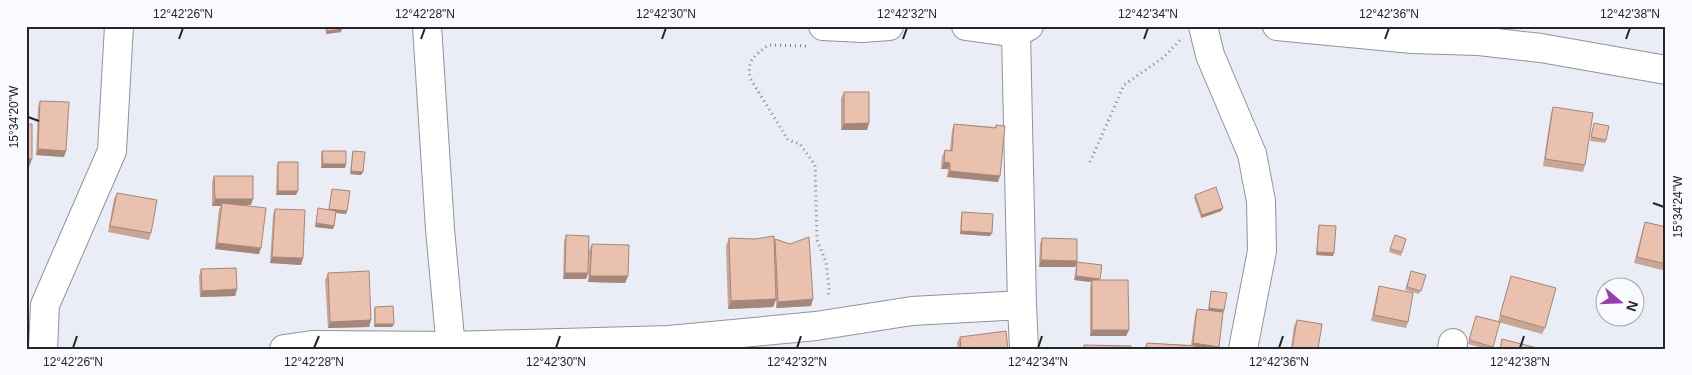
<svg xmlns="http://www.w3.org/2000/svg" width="1692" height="375" font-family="Helvetica,sans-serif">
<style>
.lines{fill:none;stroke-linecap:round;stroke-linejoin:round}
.minor-casing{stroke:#91929c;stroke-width:30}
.primary-casing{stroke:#91929c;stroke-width:30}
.path{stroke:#83848b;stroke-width:3;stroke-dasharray:1 4;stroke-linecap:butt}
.minor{stroke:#fff;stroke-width:28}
.primary{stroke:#fff;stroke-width:28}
.wall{fill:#c9a596}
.shaded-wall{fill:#a4867a}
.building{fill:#eac0af;stroke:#a4867a}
.ticks{fill:none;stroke:#252529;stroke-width:2}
.neatline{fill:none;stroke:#252529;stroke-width:2}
.ticks-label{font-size:12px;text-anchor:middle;fill:#252529}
</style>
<rect width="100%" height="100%" fill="#eaecf6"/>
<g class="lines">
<defs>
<path id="minor" d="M823 26 862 28 889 26
M966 26 1016 33 1029 26
M1018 26 1016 33 1022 305 1024 349
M1203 26 1210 55 1252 154 1261 201 1262 251 1243 349
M1277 26 1412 39 1479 41 1541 48 1666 70
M43 349 45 305 112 151 119 26
M284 349 312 345 451 346 669 340 816 326 912 311 1022 305
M1452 349 1453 343"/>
<path id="primary" d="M427 26 440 229 451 349"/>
</defs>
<use href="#minor" class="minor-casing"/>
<use href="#primary" class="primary-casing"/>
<path class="path" d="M806 46 768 45C755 56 747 59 750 78L788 140 800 144 815 165 817 240 826 262 829 289 828 298
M1090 162 1124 85 1164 57 1181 39"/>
<use href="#minor" class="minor"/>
<use href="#primary" class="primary"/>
</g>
<path class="wall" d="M325 26H342L341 32 326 34Z
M844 92 869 123 867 130H841V98Z
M40 101 64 157 36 155 38 107Z
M1553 107 1585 165 1583 172 1543 166 1551 113Z
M1594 123 1606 140 1605 143 1590 141Z
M954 124 995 127 996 125 998 182 947 177 948 169H941L942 156 945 150H950L952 130Z
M322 151 345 168H321V154Z
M353 151 363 172 361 175 350 174 352 154Z
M278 162 296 195H276L277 165Z
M214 176 251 205H239L259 254 215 249 219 209 221 206H212V182Z
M332 189 347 211 346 214 336 213 333 229 315 227 318 208 329 210Z
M117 193 151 233 149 240 108 232 114 199Z
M1195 195 1223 208 1221 211 1201 218 1194 198Z
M275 209 303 258 301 265 270 263 273 215Z
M962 212 990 236 960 234 961 215Z
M1645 222 1666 227V271L1634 263 1643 228Z
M1319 225 1333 256 1316 255 1318 228Z
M566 235 588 273 586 279H563L564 241Z
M1395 235 1406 239 1401 256 1389 252Z
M729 238 774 242 775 239 790 244 813 299 811 306 776 308V300L773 307 728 309 726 246Z
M1042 238 1077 261 1075 267H1039L1040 244Z
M592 244 628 276 625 283 588 282 589 250Z
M1077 262 1100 280 1129 330 1126 336H1090V286L1091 282 1074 280 1076 266Z
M201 269 237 289 235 296 200 297 199 276Z
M1411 271 1426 275 1419 294 1405 290Z
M328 273 371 320 369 327 328 328 325 280Z
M1511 276 1545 328 1542 334 1498 322Z
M1379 286 1408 322 1406 328 1371 321 1377 293Z
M1211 291 1223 313 1218 349H1144L1147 343 1191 345 1195 315 1197 309 1208 310Z
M375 307 394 324 392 327H374V310Z
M1475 319 1500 322 1492 349H1487L1468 344Z
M1297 320 1318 349H1291L1294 326Z
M960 337 1008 349H958L957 343Z"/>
<path class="shaded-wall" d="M342 29 341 32 326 34 327 31Z
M869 123 867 130H841L844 124Z
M38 149 66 151 64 157 36 155Z
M26 159H32L29 167H26Z
M944 162 950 163 948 169H941Z
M323 164H346L345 168H321Z
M351 171 363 172 361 175 350 174Z
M950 171 1000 176 998 182 947 177Z
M278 191H298L296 195H276Z
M215 199H253L251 205H221L222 203 221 206H212Z
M1223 208 1221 211 1201 218 1202 215Z
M329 209 347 211 346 214 328 212Z
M316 223 334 226 333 229 315 227Z
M961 231 992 233 990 236 960 234Z
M217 243 261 248 259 254 215 249Z
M1317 252 1334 253 1333 256 1316 255Z
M272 257 303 258 301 265 270 263Z
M1041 260 1077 261 1075 267H1039Z
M565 273H588L586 279H563Z
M590 276H628L625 283 588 282Z
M1076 276 1100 279 1099 283 1092 280 1091 282 1074 280Z
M237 289 235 296 200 297 202 291Z
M776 299 773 307 728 309 731 301Z
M813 299 811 306 776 308 778 302Z
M1209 308 1224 310 1223 313 1208 311Z
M371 320 369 327 328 328 330 322Z
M375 324H394L392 327H374Z
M1092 330H1129L1126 336H1090Z
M1193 343 1219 347 1218 349H1191Z"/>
<path class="building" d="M326 26H342V29L327 31Z
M844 92H869V123L844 124Z
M40 101 69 102 66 151 38 149Z
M1553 107 1593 113 1585 165 1545 159Z
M1594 123 1609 126 1606 140 1591 137Z
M26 124H32V159H26Z
M954 124 996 128V125L1005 126 1000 176 950 171V163L944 162 945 150 952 151Z
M322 151H346V164H323Z
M353 151 365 152 363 172 351 171Z
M278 162H298V191H278Z
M214 176H253V199H215Z
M1216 187 1223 208 1202 215 1195 195Z
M332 189 350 191 347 211 329 209Z
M117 193 157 200 151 233 110 226Z
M222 203 266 208 261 248 217 243Z
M318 208 336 211 334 226 316 223Z
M275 209 305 210 303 258 272 257Z
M962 212 993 214 992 233 961 231Z
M1645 222 1666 227V264L1637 257Z
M1319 225 1336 226 1334 253 1317 252Z
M566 235 589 236 588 273H565Z
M1395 235 1406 239 1402 252 1390 249Z
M774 236 776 299 731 301 729 238 755 239Z
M809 237 813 299 778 302 775 239 790 244Z
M1042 238 1077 239V261L1041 260Z
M592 244 629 245 628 276H590Z
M1077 262 1102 265 1100 279 1076 276Z
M236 268 237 289 202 291 201 269Z
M369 271 371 320 330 322 328 273Z
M1411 271 1426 275 1421 291 1407 287Z
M1511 276 1556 288 1545 328 1500 315Z
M1092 280H1128L1129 330H1092Z
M1379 286 1413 293 1408 322 1374 315Z
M1211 291 1227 293 1224 310 1209 308Z
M393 306 394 324H375V307Z
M1197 309 1223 312 1219 347 1193 343Z
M1476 316 1500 322 1493 347 1469 340Z
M1297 320 1322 324 1318 349H1292Z
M1006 331 1008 349H961L960 337Z
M1502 339 1537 348V349H1500Z
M1147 343 1196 346V349H1146Z
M1084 345 1131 346V349H1084Z"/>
<path class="ticks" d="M179 39 183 28M421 39 425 28M662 39 666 28M903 39 907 28M1144 39 1148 28M1385 39 1389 28M1626 39 1630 28M28 117 39 121M1653 203 1664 207M73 348 77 336M314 348 319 336M556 348 560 336M797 348 801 336M1038 348 1042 336M1279 348 1283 336M1520 348 1524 336"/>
<rect width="1692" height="375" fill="none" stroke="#f9fafe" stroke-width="55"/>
<g transform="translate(1620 302) rotate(109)"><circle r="24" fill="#f9fafe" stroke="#a4a5a9"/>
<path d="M0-4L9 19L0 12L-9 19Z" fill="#953daa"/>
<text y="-8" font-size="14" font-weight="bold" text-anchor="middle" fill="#252529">N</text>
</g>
<rect x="28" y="28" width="1636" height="320" class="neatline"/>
<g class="ticks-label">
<text x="183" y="18">12°42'26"N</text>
<text x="425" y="18">12°42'28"N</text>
<text x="666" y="18">12°42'30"N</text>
<text x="907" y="18">12°42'32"N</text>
<text x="1148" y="18">12°42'34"N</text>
<text x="1389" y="18">12°42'36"N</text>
<text x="1630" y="18">12°42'38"N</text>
<text transform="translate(14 117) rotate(-90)" y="4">15°34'20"W</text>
<text transform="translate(1678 207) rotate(-90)" y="4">15°34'24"W</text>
<text x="73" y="366">12°42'26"N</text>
<text x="314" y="366">12°42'28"N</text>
<text x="556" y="366">12°42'30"N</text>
<text x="797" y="366">12°42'32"N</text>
<text x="1038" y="366">12°42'34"N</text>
<text x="1279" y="366">12°42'36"N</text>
<text x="1520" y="366">12°42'38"N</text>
</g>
</svg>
